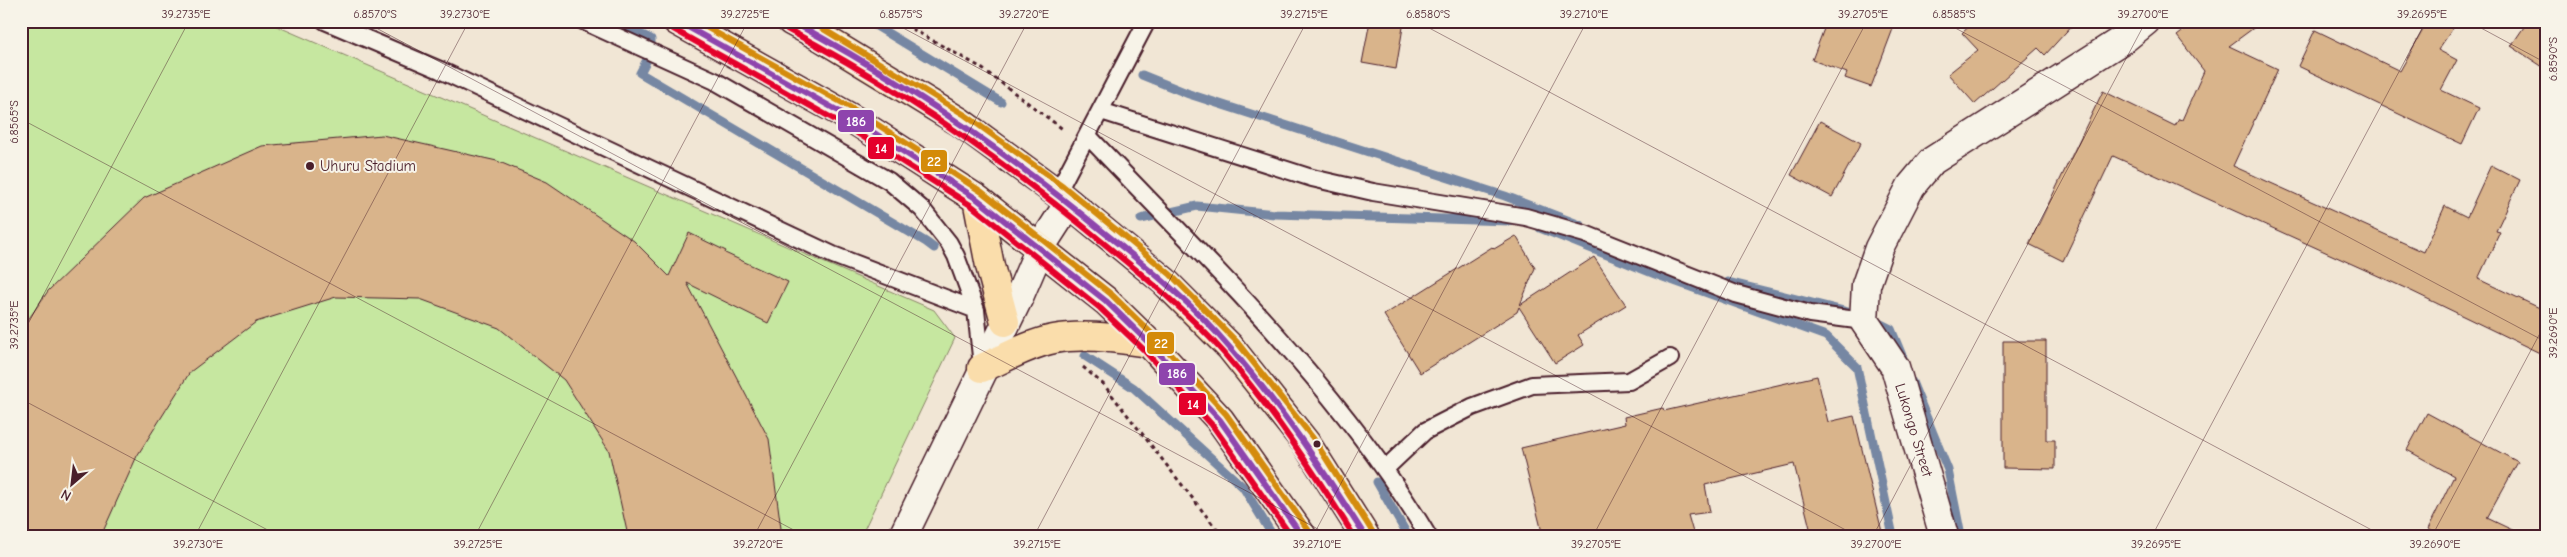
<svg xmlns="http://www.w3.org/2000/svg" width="2567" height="557" font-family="'Comic Neue',sans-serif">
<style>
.green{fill:#c6e7a0;stroke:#888366}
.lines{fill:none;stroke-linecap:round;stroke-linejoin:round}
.stream{stroke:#7687a3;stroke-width:9}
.building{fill:#d9b48b;stroke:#4a1f2b}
.lane-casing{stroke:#4a1f2b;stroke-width:20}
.street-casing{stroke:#4a1f2b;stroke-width:31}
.secondary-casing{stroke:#4a1f2b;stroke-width:31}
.primary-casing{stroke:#4a1f2b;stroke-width:31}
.path{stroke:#4a1f2b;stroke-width:3;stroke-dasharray:4 4;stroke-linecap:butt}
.lane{stroke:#f7f3e8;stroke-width:16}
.street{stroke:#f7f3e8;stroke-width:28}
.secondary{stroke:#f7f3e8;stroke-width:28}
.primary{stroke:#faddab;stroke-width:28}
.bus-1-casing{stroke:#f7f3e8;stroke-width:10}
.bus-2-casing{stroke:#f7f3e8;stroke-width:10}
.bus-3-casing{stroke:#f7f3e8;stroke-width:10}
.bus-1{stroke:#8e44ad;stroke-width:6}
.bus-2{stroke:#e4002b;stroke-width:6}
.bus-3{stroke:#d48b09;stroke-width:6}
.ticks{fill:none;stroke:#4a1f2b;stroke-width:1;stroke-opacity:0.45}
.poi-dot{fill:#4a1f2b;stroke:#f7f3e8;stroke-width:2}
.labels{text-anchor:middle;stroke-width:4;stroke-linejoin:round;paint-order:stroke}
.poi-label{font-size:15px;fill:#4a1f2b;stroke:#f7f3e8;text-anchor:start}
.street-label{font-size:15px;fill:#4a1f2b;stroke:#f7f3e8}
.line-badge{stroke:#f7f3e8;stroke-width:2}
.badge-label{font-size:14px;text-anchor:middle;font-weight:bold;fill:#fff}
.neatline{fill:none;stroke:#4a1f2b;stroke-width:2}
.ticks-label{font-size:12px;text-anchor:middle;fill:#4a1f2b}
</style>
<rect width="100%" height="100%" fill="#f1e6d5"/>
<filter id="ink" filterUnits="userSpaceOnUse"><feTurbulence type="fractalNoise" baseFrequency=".02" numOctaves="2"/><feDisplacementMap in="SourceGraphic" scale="10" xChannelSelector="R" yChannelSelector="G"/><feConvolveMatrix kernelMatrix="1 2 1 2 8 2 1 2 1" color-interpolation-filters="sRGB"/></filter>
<g filter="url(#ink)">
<path class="green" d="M21 21H265L934 310 955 338 861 536H21Z"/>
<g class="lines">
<path class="stream" d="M613 21 651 39V52L640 73 926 242 934 248
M868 21 1001 102
M1142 75 1189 94 1505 196 1580 225
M1141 219 1197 206 1275 214 1510 221
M1540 228 1655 274 1826 336 1857 367 1893 536
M1728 282 1848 312
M1875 321 1891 329 1903 358
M1085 356 1134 388 1243 487 1273 536
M1912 382 1948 470 1961 536
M1377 482 1408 536"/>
</g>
<path class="building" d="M1370 21H1404L1396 69 1362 63Z
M1827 21H1896L1871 87 1845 78 1847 73 1812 60Z
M1975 21H2076L2045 55 2038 48 1975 104 1948 74 1978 50 1962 33Z
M2196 21H2263L2229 46 2278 69 2233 166 2424 252 2445 206 2467 217 2491 165 2520 180 2496 231 2500 232 2478 279 2546 311V356L2405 288 2113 156 2063 261 2029 244 2103 91 2175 126 2179 119 2182 120 2204 71 2177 36Z
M2428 21H2458L2438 50 2457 60 2441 90 2479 108 2462 144 2298 66 2315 30 2400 71Z
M2528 21H2546V69L2511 46Z
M1820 121 1861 143 1832 197 1791 175Z
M382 135 497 161 547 182 634 241 669 276 689 233 726 251 725 253 788 282 768 323 687 283 769 439 782 536H628L609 451 564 380 499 328 420 299 336 297 256 322 190 372 137 456 101 536H21V330L48 291 144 198 262 146Z
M1516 236 1535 268 1520 305 1594 257 1626 305 1578 335 1584 345 1555 363 1519 307 1517 312 1420 373 1384 315 1492 247 1494 249Z
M2003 341H2046V440H2055V469L2003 468Z
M1817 376 1828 422 1854 416 1883 536H1812L1794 464 1705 485 1710 512 1688 515 1694 536H1543L1521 448 1625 424 1624 417 1663 408 1664 411Z
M2427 413 2518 462 2487 518 2525 536H2442L2428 529 2454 476 2407 450Z"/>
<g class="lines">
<defs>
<path id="lane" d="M325 21 440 70 833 255 976 310
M583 21 715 81 889 181 922 209 949 243 956 256 976 310 982 366
M1101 111 1312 178 1373 192 1526 217 1585 234 1736 294 1810 314 1864 321
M1088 136C1209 263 1338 385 1428 536
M1057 193 1147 21
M1386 468 1425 431 1472 407 1532 385 1629 381 1670 358"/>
<path id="street" d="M1944 536 1895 367 1864 321 1866 285 1879 248 1911 186 1932 161 2125 38 2146 21"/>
<path id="secondary" d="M903 536 1019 297 1040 248 1069 203"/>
<path id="primary" d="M677 21 851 118 977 199 1106 301 1149 343 1220 420 1302 536
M791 21 821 37 960 122 1057 193 1164 281 1230 347 1306 443 1365 536
M977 199 990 266 1005 322
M982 368C1005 358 1029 344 1054 339 1085 333 1118 339 1149 343"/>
</defs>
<use href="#lane" class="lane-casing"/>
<use href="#street" class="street-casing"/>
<use href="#secondary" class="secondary-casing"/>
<use href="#primary" class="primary-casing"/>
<path class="path" d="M554 21 560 24
M898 21 980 67 1064 130
M1083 367 1104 385 1222 536"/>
<use href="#lane" class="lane"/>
<use href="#street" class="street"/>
<use href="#secondary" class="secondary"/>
<use href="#primary" class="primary"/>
<defs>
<path id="bus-1" d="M677 21 851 118 977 199 1106 301 1149 343 1220 420 1302 536
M791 21C904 81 1008 153 1106 234 1150 269 1194 305 1230 348 1281 406 1323 470 1365 536"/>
<path id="bus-2" d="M673 29 846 126 972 206 1100 308 1143 349 1213 426 1291 536
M787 29C899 88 1003 160 1101 241 1144 276 1187 311 1224 353 1273 410 1314 472 1354 536"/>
<path id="bus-3" d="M695 21 855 110 982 192 1111 294 1155 337 1226 414 1309 531
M810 21 965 115 1063 186 1170 274 1237 342 1313 438 1372 531"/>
</defs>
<use href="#bus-1" class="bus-1-casing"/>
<use href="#bus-2" class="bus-2-casing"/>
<use href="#bus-3" class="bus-3-casing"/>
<use href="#bus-1" class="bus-1"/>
<use href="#bus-2" class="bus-2"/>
<use href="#bus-3" class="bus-3"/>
</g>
</g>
<path class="ticks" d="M363 21 1331 536M890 21 1857 536M1416 21 2383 536M1942 21 2546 342M2468 21 2546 63M21 119 805 536M21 337 189 21M21 399 279 536M195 536 469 21M475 536 748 21M754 536 1028 21M1034 536 1307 21M1313 536 1587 21M1593 536 1867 21M1873 536 2146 21M2152 536 2426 21M2432 536 2546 322"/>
<g class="poi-dot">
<circle cx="310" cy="166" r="5"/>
<circle cx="1317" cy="444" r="4.5"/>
</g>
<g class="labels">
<g class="poi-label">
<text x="320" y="171">Uhuru Stadium</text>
</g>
<g class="street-label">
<text transform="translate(1914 430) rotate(73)" y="5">Lukongo Street</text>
</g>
</g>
<g class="line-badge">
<rect x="837" y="109" width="38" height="24" rx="5" fill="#8e44ad"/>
<rect x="867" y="136" width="28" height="24" rx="5" fill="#e4002b"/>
<rect x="920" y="149" width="28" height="24" rx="5" fill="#d48b09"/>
<rect x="1146" y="331" width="29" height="24" rx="5" fill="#d48b09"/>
<rect x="1158" y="362" width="38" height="24" rx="5" fill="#8e44ad"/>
<rect x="1178" y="392" width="29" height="24" rx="5" fill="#e4002b"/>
</g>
<g class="badge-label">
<text x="856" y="126">186</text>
<text x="881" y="153">14</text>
<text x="934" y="166">22</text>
<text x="1161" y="348">22</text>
<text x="1177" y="378">186</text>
<text x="1193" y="409">14</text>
</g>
<rect width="2567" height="557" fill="none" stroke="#f7f3e8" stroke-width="55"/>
<g transform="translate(72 484) rotate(208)" stroke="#f7f3e8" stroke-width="4" paint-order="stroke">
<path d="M0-4L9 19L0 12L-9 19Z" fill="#4a1f2b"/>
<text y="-8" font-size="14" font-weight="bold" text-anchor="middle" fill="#4a1f2b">N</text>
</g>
<rect x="28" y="28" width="2512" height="502" class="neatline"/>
<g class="ticks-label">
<text x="186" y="18">39.2735°E</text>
<text x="375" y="18">6.8570°S</text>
<text x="465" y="18">39.2730°E</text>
<text x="745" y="18">39.2725°E</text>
<text x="901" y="18">6.8575°S</text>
<text x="1024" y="18">39.2720°E</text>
<text x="1304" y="18">39.2715°E</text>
<text x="1428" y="18">6.8580°S</text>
<text x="1584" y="18">39.2710°E</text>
<text x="1863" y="18">39.2705°E</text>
<text x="1954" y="18">6.8585°S</text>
<text x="2143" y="18">39.2700°E</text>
<text x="2422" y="18">39.2695°E</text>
<text transform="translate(2553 59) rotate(-90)" y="4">6.8590°S</text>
<text transform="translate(14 122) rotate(-90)" y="4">6.8565°S</text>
<text transform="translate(14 325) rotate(-90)" y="4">39.2735°E</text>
<text transform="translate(2553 333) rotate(-90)" y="4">39.2690°E</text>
<text x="198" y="548">39.2730°E</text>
<text x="478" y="548">39.2725°E</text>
<text x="758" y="548">39.2720°E</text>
<text x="1037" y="548">39.2715°E</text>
<text x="1317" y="548">39.2710°E</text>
<text x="1596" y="548">39.2705°E</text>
<text x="1876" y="548">39.2700°E</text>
<text x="2156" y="548">39.2695°E</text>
<text x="2435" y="548">39.2690°E</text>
</g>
</svg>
